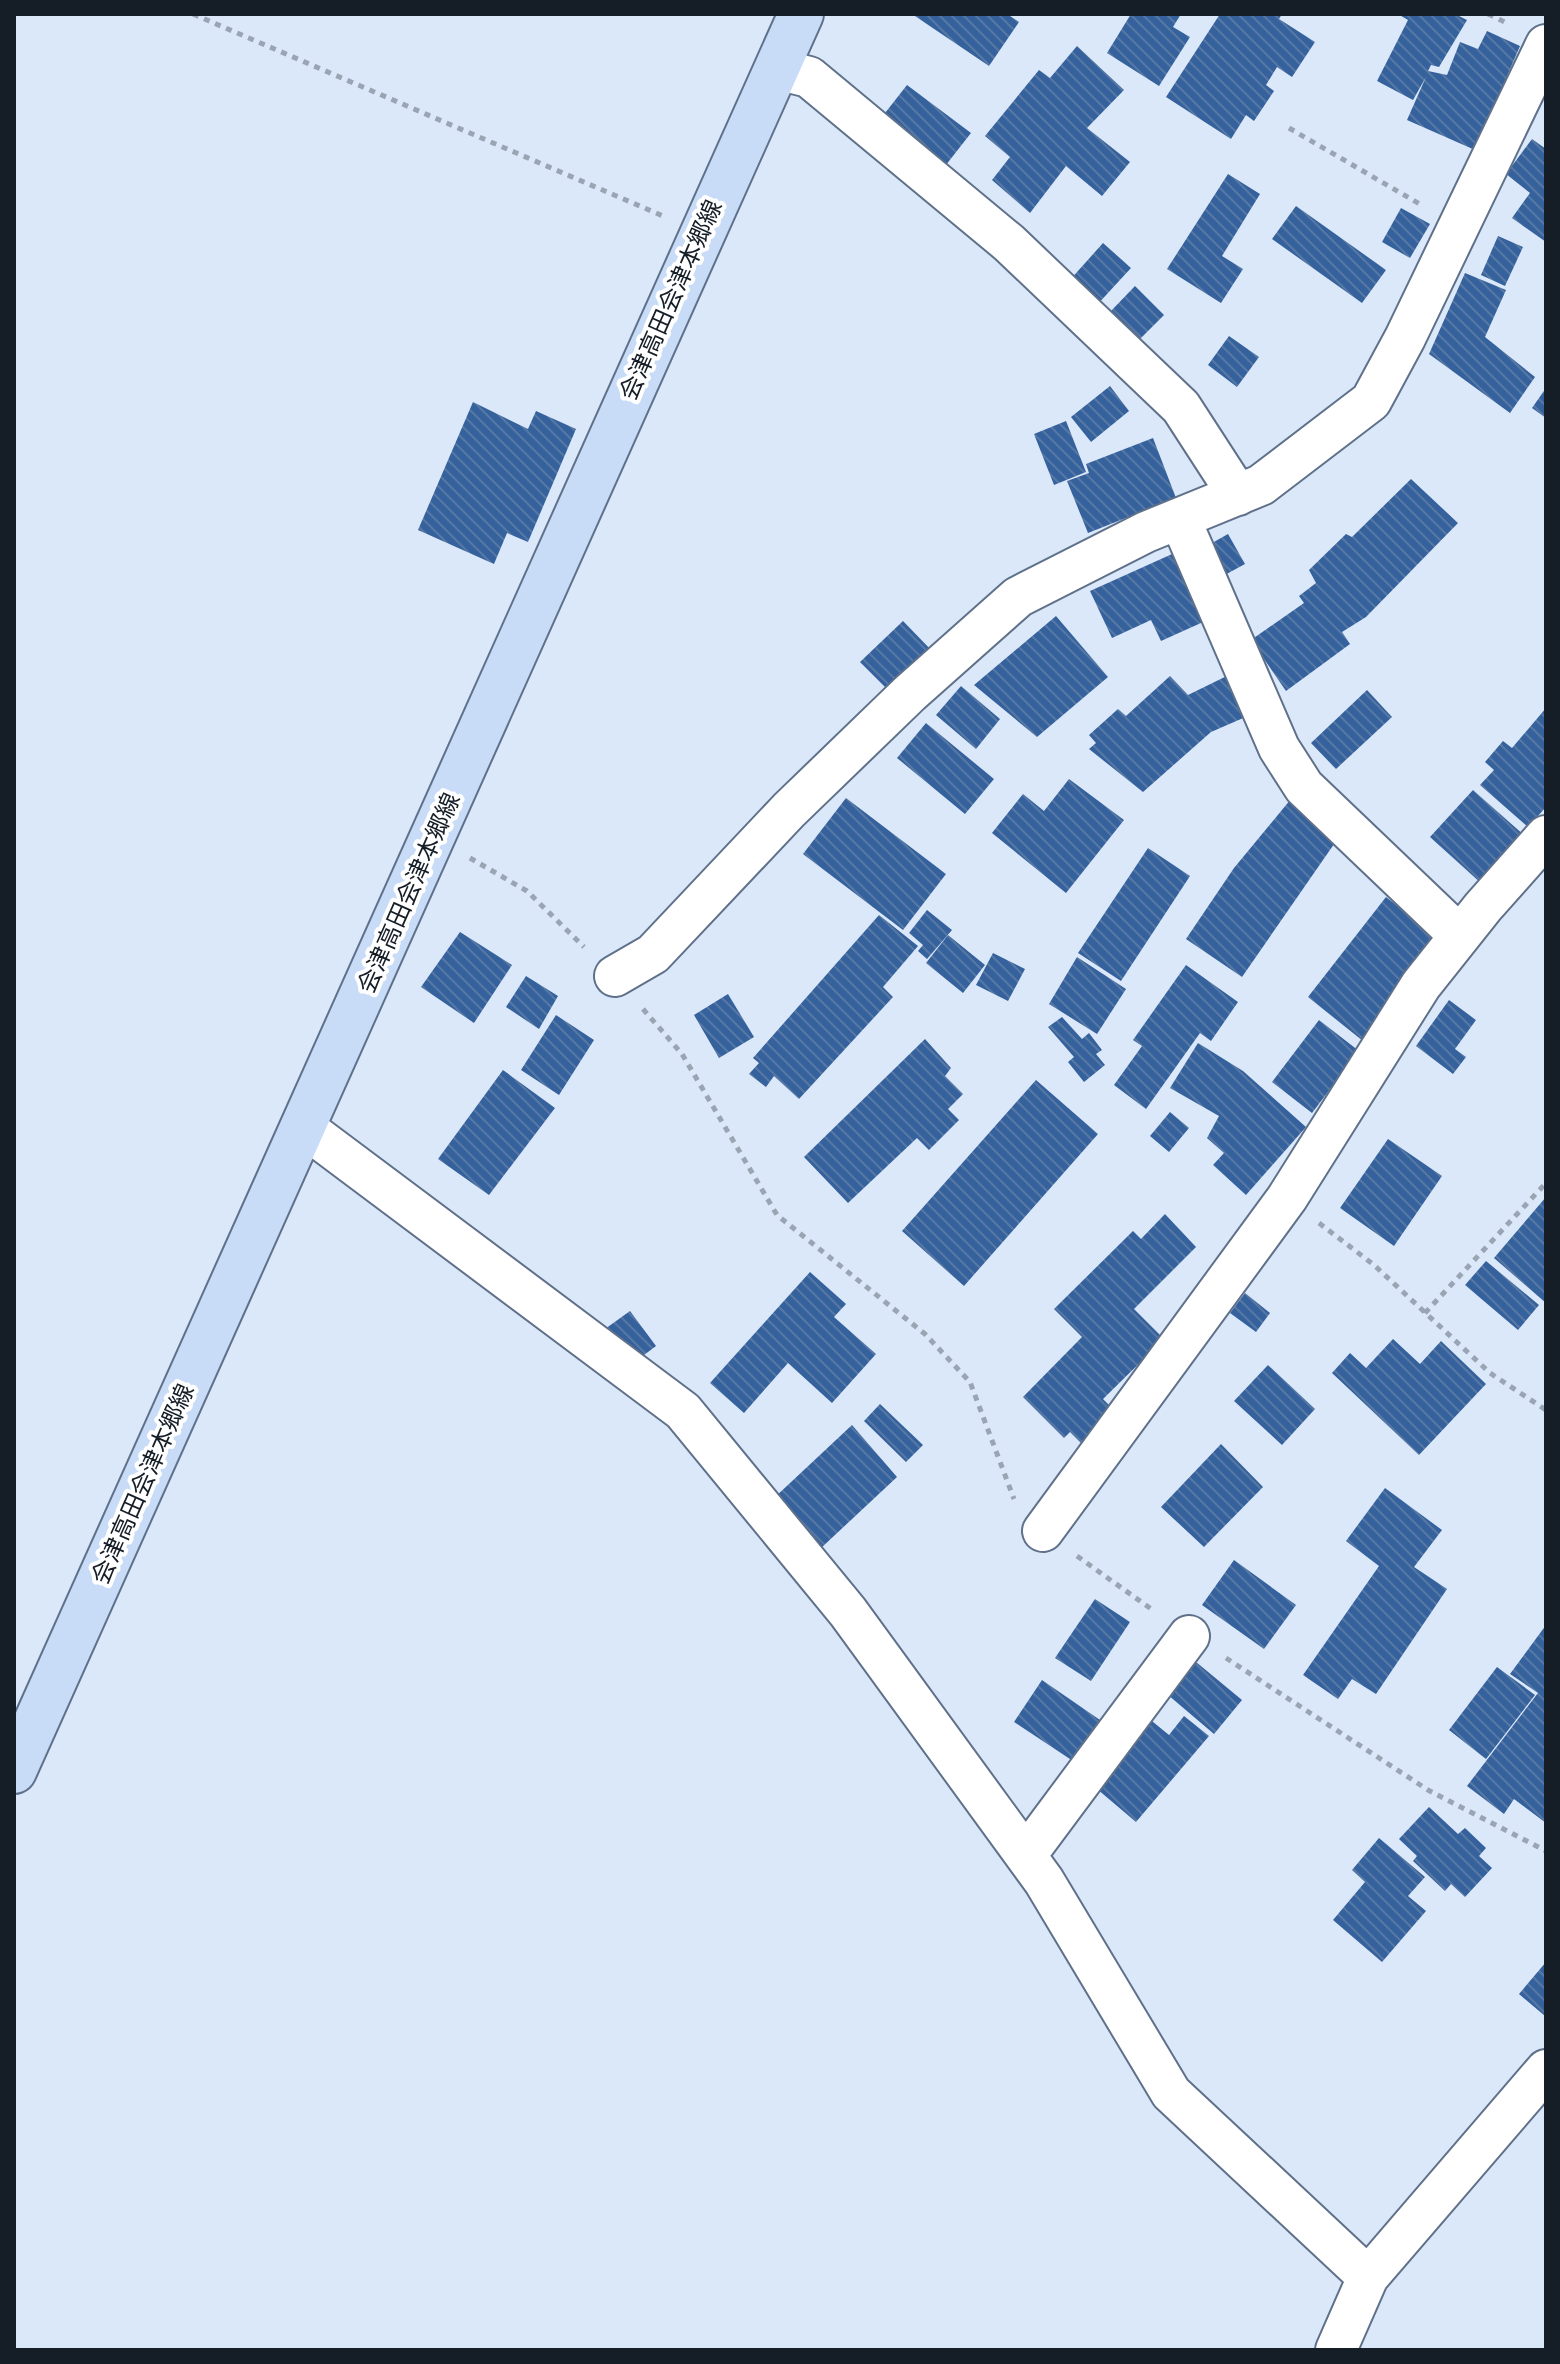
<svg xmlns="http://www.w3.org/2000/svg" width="1560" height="2364" font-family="Manrope,'Noto Sans JP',sans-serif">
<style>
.building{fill:url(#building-back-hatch)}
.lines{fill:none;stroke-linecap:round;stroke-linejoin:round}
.minor-casing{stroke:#5f718a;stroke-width:44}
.secondary-casing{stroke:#5f718a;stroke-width:48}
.path{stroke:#99a5b3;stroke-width:5;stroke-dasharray:6 6;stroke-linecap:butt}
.minor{stroke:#fff;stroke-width:40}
.secondary{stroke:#c8dcf8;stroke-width:44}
.labels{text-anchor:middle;stroke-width:8;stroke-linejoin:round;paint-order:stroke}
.street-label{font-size:24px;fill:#151d27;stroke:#fff}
</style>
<defs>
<pattern id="building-back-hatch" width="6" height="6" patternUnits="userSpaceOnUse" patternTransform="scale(2)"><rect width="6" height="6" fill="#35619c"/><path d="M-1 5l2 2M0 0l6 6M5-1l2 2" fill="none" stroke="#5678a4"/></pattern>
</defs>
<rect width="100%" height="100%" fill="#dbe8f9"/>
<path class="building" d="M912 14H1007L1019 22 989 66Z
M1131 14H1181L1173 27 1190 37 1159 86 1107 53Z
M1220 14H1282L1279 19 1315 42 1292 77 1277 67 1266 85 1274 91 1254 121 1246 115 1231 139 1166 97Z
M1398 14H1455L1467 20 1439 67 1431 65 1428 71 1447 75 1460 42 1478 49 1487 31 1520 46 1475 150 1407 120 1426 77 1413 100 1377 81 1408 20Z
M1077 46 1124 90 1087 128 1130 162 1102 196 1066 166 1030 213 992 180 1010 157 985 136 1039 70 1050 78Z
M907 85 971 133 942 170 878 122Z
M1532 139 1546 149V242L1512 218 1530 193 1506 174Z
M1228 174 1260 194 1222 256 1243 269 1221 303 1167 269Z
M1296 206 1386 270 1362 303 1272 239Z
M1401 208 1430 224 1410 258 1382 242Z
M1498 236 1523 247 1505 286 1481 275Z
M1103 243 1131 268 1096 306 1069 281Z
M1465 273 1506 290 1485 337 1535 377 1510 413 1429 354Z
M1135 286 1164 315 1140 339 1111 311Z
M1229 336 1259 357 1237 387 1208 365Z
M1110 386 1129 411 1091 442 1071 417Z
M1546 388V418L1532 408Z
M473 402 528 429 536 411 576 429 528 542 507 533 494 564 418 530Z
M1066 421 1086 472 1054 485 1034 434Z
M1153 438 1176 498 1088 533 1067 481 1089 473 1086 464Z
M1411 479 1458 523 1366 617 1342 632 1350 644 1286 691 1251 640 1304 603 1299 596 1316 583 1309 570 1346 534 1352 537Z
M1228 534 1245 564 1221 577 1205 547Z
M1181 550 1212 618 1161 641 1151 620 1112 638 1090 591Z
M1056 616 1108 677 1037 737 974 685Z
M903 621 934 653 890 692 860 662Z
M1237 671 1257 712 1211 732 1143 792 1089 749 1096 743 1089 735 1118 709 1126 716 1170 676 1188 695Z
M961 686 1000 719 976 749 936 715Z
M1367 690 1392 717 1336 769 1311 743Z
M1546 708V807L1528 827 1480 785 1494 770 1485 762 1503 741 1512 748Z
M926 723 994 779 965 814 897 758Z
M1069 779 1124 820 1066 893 992 833 1023 794 1044 811Z
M1473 790 1525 836 1482 884 1430 837Z
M846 798 946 874 903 930 803 854Z
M1291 799 1341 834 1242 977 1186 939 1234 868Z
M1148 848 1190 876 1121 981 1078 953Z
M1386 897 1441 940 1363 1041 1308 997Z
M927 910 952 930 927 959 918 951 923 945 909 933Z
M879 915 918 946 883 987 893 997 799 1099 774 1076 766 1087 749 1074 759 1063 753 1058Z
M460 932 512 965 474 1023 421 987Z
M948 935 985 965 963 993 926 963Z
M993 953 1025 969 1008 1001 976 985Z
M1077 957 1126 989 1097 1034 1049 1004Z
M1186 965 1238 1002 1211 1041 1200 1033 1146 1109 1114 1085 1142 1046 1133 1040Z
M526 976 558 996 539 1029 506 1007Z
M728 994 754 1037 719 1058 694 1015Z
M1449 1000 1476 1020 1455 1049 1466 1057 1453 1074 1416 1046Z
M556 1015 594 1040 559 1095 521 1070Z
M1062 1017 1082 1039 1089 1033 1102 1050 1096 1054 1105 1065 1084 1082 1068 1062 1074 1057 1048 1027Z
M1319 1020 1359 1051 1312 1113 1272 1082Z
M925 1039 951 1068 945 1076 963 1094 948 1109 959 1120 929 1150 917 1138 848 1203 804 1157Z
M1198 1043 1243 1071 1306 1127 1246 1195 1213 1165 1224 1153 1207 1138 1219 1116 1170 1088Z
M503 1070 555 1108 489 1195 438 1159Z
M1036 1080 1098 1134 964 1286 902 1231Z
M1170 1112 1189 1128 1169 1152 1150 1136Z
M1388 1139 1442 1176 1394 1246 1340 1208Z
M1546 1197V1303L1494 1258Z
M1165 1214 1196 1247 1134 1309 1164 1339 1103 1399 1117 1413 1087 1449 1070 1432 1064 1438 1023 1397 1082 1337 1054 1309 1133 1231 1141 1239Z
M1486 1261 1539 1305 1518 1330 1465 1285Z
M810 1272 846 1304 834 1317 876 1354 832 1403 788 1363 744 1413 710 1383Z
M1245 1293 1270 1313 1256 1332 1230 1313Z
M630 1311 656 1346 632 1364 605 1329Z
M1393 1339 1420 1364 1441 1341 1486 1384 1419 1455 1332 1373 1350 1353 1366 1368Z
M1268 1365 1315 1409 1282 1445 1234 1401Z
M880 1404 923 1445 906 1462 864 1421Z
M852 1425 897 1477 820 1549 774 1498Z
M1221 1444 1263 1487 1204 1547 1161 1507Z
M1385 1488 1442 1530 1414 1567 1447 1589 1376 1694 1352 1679 1338 1699 1303 1675 1379 1566 1346 1541Z
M1234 1560 1296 1605 1264 1649 1202 1605Z
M1095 1599 1130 1622 1091 1681 1055 1658Z
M1546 1625V1823L1514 1799 1504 1814 1467 1786 1538 1693 1510 1674Z
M1190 1657 1242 1700 1214 1734 1161 1689Z
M1497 1667 1535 1695 1486 1759 1449 1730Z
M1042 1680 1100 1720 1073 1761 1014 1722Z
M1184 1716 1209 1736 1136 1822 1090 1783 1147 1717 1169 1735Z
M1429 1807 1458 1834 1465 1828 1486 1848 1479 1856 1492 1868 1465 1897 1451 1884 1445 1891 1413 1861 1417 1856 1399 1839Z
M1379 1838 1425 1877 1408 1896 1426 1911 1382 1962 1333 1920 1365 1882 1352 1870Z
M1546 1962V2014L1545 2016 1519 1994Z"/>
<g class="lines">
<defs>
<path id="minor" d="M777 69 809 77 1009 243 1181 407 1238 495
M1180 519 1279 748 1304 787 1460 936
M615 976 653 954 789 810 910 693 1018 597 1146 532 1261 485 1371 401 1405 338 1546 45
M305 1128 683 1411 848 1612 1044 1881 1171 2093 1368 2277
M1043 1531 1287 1198 1421 985 1483 907 1546 836
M1026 1855 1189 1636
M1336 2350 1368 2277 1546 2070"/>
<path id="secondary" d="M14 1771 801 14"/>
</defs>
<use href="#minor" class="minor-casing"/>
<use href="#secondary" class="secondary-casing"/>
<path class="path" d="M193 14 663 216
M1488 14 1509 24
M1289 128 1423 206
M470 858 527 891 584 947
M643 1009 682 1054 777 1215 925 1334 970 1382 1014 1499
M1319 1223 1374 1265 1490 1373 1546 1410
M1425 1313 1546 1183
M1077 1556 1154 1611
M1226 1658 1428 1790 1546 1851"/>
<use href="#minor" class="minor"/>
<use href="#secondary" class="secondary"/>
</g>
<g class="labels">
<g class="street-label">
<text transform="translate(671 300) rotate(-66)" y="8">会津高田会津本郷線</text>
<text transform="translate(409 893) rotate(-66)" y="8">会津高田会津本郷線</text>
<text transform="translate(143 1484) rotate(-66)" y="8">会津高田会津本郷線</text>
</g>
</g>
<rect width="1560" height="2364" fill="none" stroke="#151d27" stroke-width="32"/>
</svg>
